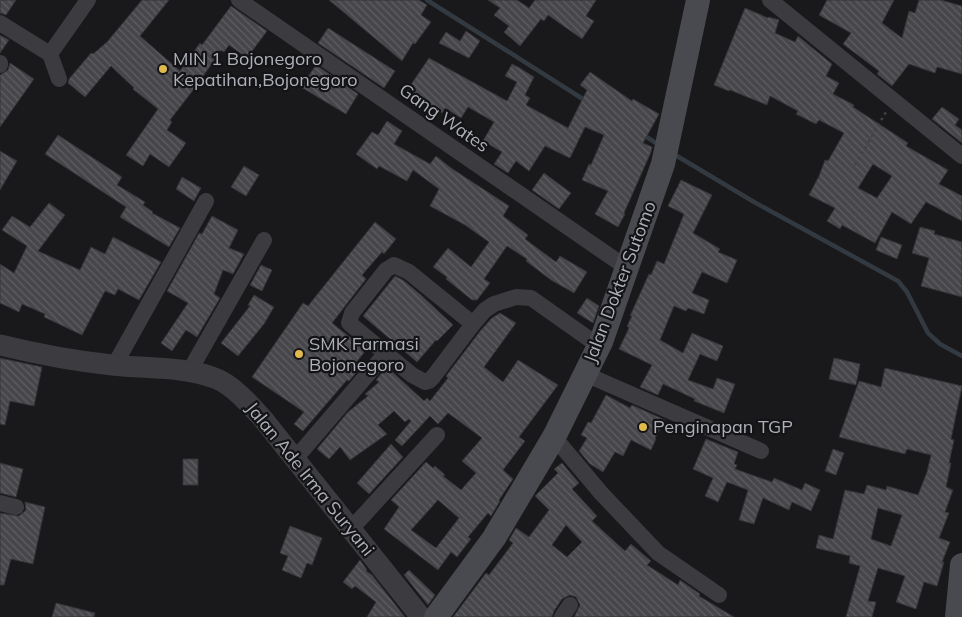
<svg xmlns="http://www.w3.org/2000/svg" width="962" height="617" font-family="Mulish,sans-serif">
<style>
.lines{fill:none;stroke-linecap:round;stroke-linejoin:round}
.stream{stroke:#323940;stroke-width:4.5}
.building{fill:url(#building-back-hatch);stroke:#343337;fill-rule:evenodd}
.path{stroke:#414247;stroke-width:2.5;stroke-dasharray:2.5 4;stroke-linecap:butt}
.minor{stroke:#3b3b40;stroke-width:16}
.tertiary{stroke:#3b3b40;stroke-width:21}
.secondary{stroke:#494a50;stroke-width:24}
.poi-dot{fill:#e0b94c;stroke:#141416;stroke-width:2}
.labels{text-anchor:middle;stroke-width:4.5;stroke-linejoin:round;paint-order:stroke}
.poi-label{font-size:18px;fill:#adb0b9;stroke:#141416;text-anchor:start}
.street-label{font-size:18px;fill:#adb0b9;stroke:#141416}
</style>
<defs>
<pattern id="building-back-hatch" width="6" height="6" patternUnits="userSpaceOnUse" patternTransform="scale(1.25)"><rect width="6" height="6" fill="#47464b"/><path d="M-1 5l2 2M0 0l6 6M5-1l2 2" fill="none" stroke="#5f5e63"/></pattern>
</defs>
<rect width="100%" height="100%" fill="#19191b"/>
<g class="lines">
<path class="stream" d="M427 0 586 101
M642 134 659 145
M672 153 754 202 898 281 907 292 928 333 940 344 962 356"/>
</g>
<path class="building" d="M0 0H16L6 15 0 13Z
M142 0H169L140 36 180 71 200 43 202 45 231 6 267 31 247 58 229 45 224 52 221 50 197 85 170 120 172 122 167 130 186 143 169 167 150 154 143 166 126 155 158 109 133 89 134 88 111 66 85 97 68 83 69 79 91 53 93 54 107 42Z
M329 0H419L427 5 421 15 431 22 415 44 413 43 402 61Z
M488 0H517L529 8 535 0H596L586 16 594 21 582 39 548 15 544 21 541 19 520 46 504 32 509 26 494 15 500 8Z
M827 0H894L882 23 902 38 909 11 915 13 919 0H941L962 6V74L937 67 935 73 909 64 892 86 877 74 879 71 843 44 851 33 819 15Z
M745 8 768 18 769 17 779 20 775 33 795 42 798 36 832 64 826 76 839 83 833 94 854 105 853 107 908 143 906 146 948 170 939 184 962 196V221L926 202 911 224 892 212 875 243 842 225 840 229 827 221 835 208 809 195 819 176 825 160 828 161 844 133 819 120 816 124 796 114 798 111 770 96 767 105 730 90 729 91 714 85ZM873 164 892 176 877 198 858 188Z
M328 28 395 71 384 88 318 43Z
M466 31 480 41 469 58 439 43 446 32 460 41Z
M0 35 9 40 0 53Z
M429 58 507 101 517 82 505 76 512 64 518 67 534 77 525 95 530 98 526 105 568 128 587 90 580 85 590 72 632 101 633 99 659 114 643 143 652 147 651 152 624 213 625 214 618 227 595 214 608 191 582 180 589 164 591 165 604 135 585 127 570 158 545 146 529 171 516 161 508 173 494 164 502 152 483 141 494 122 468 107 461 118 445 108 442 113 426 104 427 101 408 89Z
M10 63 34 79 0 127V75L8 70Z
M316 65 358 94 346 114 301 87Z
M942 107 959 119 955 125 962 130V143L932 119Z
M387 121 402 131 394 144 430 164 436 156 451 168 509 206 503 216 528 235 525 239 556 262 560 256 587 272 574 293 551 280 526 261 527 259 507 246 484 279 490 283 477 300H472L446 279 447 277 433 267 448 248 471 267 489 242 465 225 430 206 439 189 413 170 407 181 379 166 377 169 356 154 372 132 378 135Z
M58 135 122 177 117 185 145 202 143 205 153 212 152 213 180 228 169 247 120 217 126 207 45 154Z
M0 151 17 161 0 190Z
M244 166 259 175 246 196 231 187Z
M544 173 571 193 559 209 532 190Z
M182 177 201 188 194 201 176 189Z
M681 180 712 195 693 233 720 249 718 252 737 260 727 283 702 272 692 293 709 300 704 314 688 308 686 311 674 306 660 340 683 353 692 333 723 346 717 361 700 354 688 380 713 389 717 378 735 384 724 413 694 401 695 399 663 384 658 395 640 387 652 365 619 349 629 328 627 326 632 316H630L649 274 651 275 657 261 664 264 684 214 668 206Z
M49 203 65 215 38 251 80 270 91 247 105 254 113 237 161 262 139 300 118 289 115 295 105 291 82 335 44 317 45 314 22 304 19 312 0 303V264L14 273 27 246 2 230 12 216 30 227Z
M212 216 238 230 229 248 244 254 233 274 223 270 214 294 220 298 197 337 186 330 172 351 161 343 188 303 167 291 199 233 202 234Z
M375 222 396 239 384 254 382 252 362 275 366 279 332 323 366 350 355 364 360 368 349 381 347 380 303 431 294 424 304 412 252 377 303 303 308 306Z
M920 227 935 231 934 234 962 242V297L921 286 929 258 912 253Z
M881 237 902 245 897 259 876 250Z
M261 265 272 270 262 291 250 285Z
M395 276 403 280 421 295 453 325 437 341 436 340 417 362 363 316Z
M254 295 274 307 264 324 238 356 221 343 250 306 248 305Z
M587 298 599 306 593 323 577 313Z
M500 313 516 323 484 367 503 382 518 360 558 385 519 437 525 441 503 470 513 479 499 500 500 501 491 516 488 513 468 537 471 539 457 557 451 552 438 570 384 529 399 507 391 500 426 462 433 468 435 466 445 475 443 476 461 490 476 473 462 461 482 438 448 413 438 424 430 416 402 446 395 440 411 421 409 419 405 422 394 411 378 425 387 434 350 460 340 447 329 459 317 449 348 412 368 396 365 394 379 382 376 380 387 367 424 401 427 398 430 401 448 378 446 376 481 330 492 318ZM438 500 459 518 436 548 411 530Z
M0 358 42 367 34 406 10 401 5 425 0 424Z
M834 358 860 364 856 385 829 379Z
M885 368 962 386 951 439 954 440 949 463H951L946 487 953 490 945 512 949 513 939 538 950 542 942 562H944L937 586 924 582 916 609 896 602 905 576 878 568 868 601 876 602 872 617H846L860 566 849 563 850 556 816 548 819 535 833 539 845 490 864 494 867 485 886 490 887 486 918 495 927 472 931 455 907 449 905 454 839 437 859 381 881 387ZM878 508 902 515 891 546 871 539Z
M606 395 630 408 632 405 665 420 655 438 656 439 651 450 631 440 623 456 615 452 603 472 590 464 579 451 587 438 581 435 588 422 591 423Z
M706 439 738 452 734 464 737 465 735 469 772 482 774 478 802 490 805 483 820 490 811 511 792 502 789 510 763 498 754 524 739 520 748 490 727 482 718 502 705 496 713 478 693 469Z
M391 444 403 457 369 494 357 483Z
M833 449 844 453 836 475 825 471Z
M183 459H198V485H183Z
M0 463 23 469 16 497 0 493Z
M562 463 579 483 572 489 597 516 592 521 625 551 631 544 651 561 647 565 678 585 680 580 700 594 699 596 734 617H574L580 605 576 597 570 595 562 599 554 611 552 617H453L486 573 489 575 513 543 509 540 516 528 529 537 549 510 535 496 558 473 554 469ZM566 525 582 542 567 557 552 545Z
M25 502 45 507 33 564 11 559 4 585H0V513L19 516 26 510Z
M290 526 322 538 312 565 307 563 301 578 282 570 288 556 280 553Z
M360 560 367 570 366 571 372 575 405 617H367L376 602 355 586 352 589 343 582Z
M409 570 435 595 428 605 404 575Z
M56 603 95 613 94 617H52Z"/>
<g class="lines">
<path class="path" d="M855 165 886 112"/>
<path class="minor" d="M239 0 627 268
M770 0 962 156
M0 23 50 54 88 0
M50 54 59 79
M0 63V65
M473 324 409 272 394 265 386 270 352 313 349 323 412 375 425 382 429 381 433 377 473 324 485 310 494 304 516 297 531 298 599 346
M114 366 206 201
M189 372 264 240
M585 374 761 451
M554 437 601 493 658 553 719 595
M295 459 386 353
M0 503 16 507
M351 529 437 435
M562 617 570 605"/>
<path class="tertiary" d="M0 345C37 354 74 361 112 365 147 369 185 366 217 379 234 386 251 406 263 419L421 617"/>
<path class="secondary" d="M436 617 494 538 554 437 601 342 663 164 698 0
M957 617 962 565"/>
</g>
<g class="poi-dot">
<circle cx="163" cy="69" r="5"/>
<circle cx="299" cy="354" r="5"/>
<circle cx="643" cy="427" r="5"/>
</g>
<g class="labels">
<g class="poi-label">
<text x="173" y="65">MIN 1 Bojonegoro<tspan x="173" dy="21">Kepatihan,Bojonegoro</tspan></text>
<text x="309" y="350">SMK Farmasi<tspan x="309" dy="21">Bojonegoro</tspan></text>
<text x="653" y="433">Penginapan TGP</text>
</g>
<g class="street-label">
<text transform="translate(444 118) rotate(35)" y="6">Gang Wates</text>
<text transform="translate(620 282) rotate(-69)" y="6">Jalan Dokter Sutomo</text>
<text transform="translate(310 479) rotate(51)" y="6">Jalan Ade Irma Suryani</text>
</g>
</g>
</svg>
